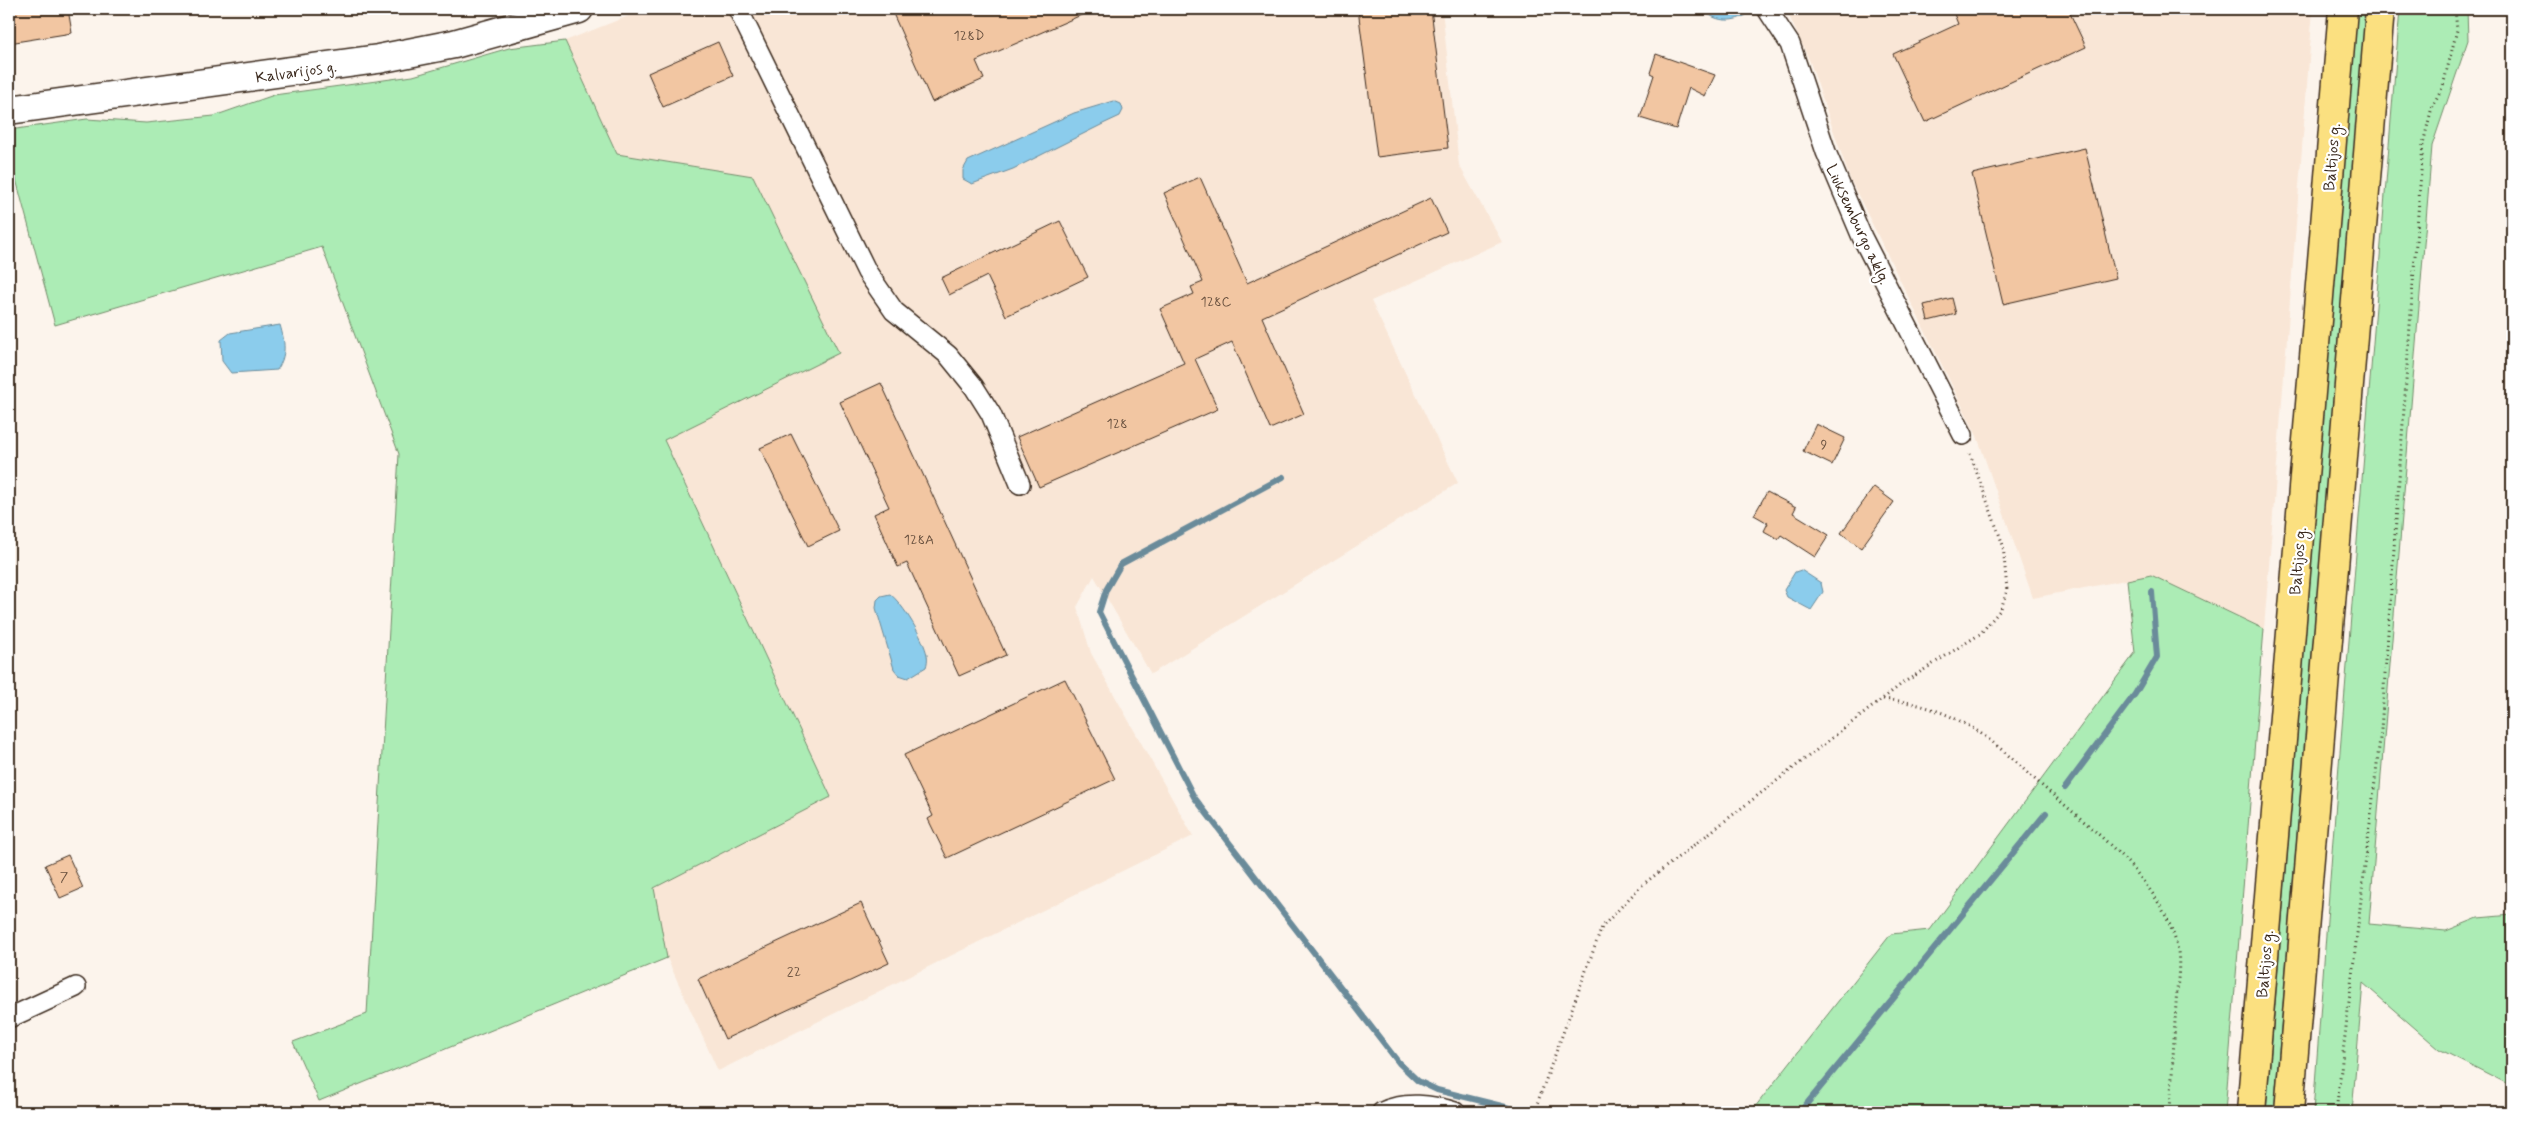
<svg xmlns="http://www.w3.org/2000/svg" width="2521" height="1121" font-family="Mynerve,sans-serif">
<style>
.built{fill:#f9e6d6}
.green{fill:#acecb5;stroke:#748b6a}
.water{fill:#8bccec;stroke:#6b8b9a}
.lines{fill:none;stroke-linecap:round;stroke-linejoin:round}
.stream{stroke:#6b8b9a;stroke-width:6}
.building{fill:#f2c6a2;stroke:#3b2a1e}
.street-casing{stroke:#3b2a1e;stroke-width:22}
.secondary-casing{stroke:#3b2a1e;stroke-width:31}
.highway-casing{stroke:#3b2a1e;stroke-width:31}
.path{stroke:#3b2a1e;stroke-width:3;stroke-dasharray:1 4;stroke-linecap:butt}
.street{stroke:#fff;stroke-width:19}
.secondary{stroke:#fff;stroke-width:28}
.highway{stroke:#fbe080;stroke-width:28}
.labels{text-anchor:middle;stroke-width:4.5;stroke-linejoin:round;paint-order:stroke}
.number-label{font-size:14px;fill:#69513f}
.street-label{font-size:16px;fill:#3b2a1e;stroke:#fff}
</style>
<rect width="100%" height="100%" fill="#fcf4ec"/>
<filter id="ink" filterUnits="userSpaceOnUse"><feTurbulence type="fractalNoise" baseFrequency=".02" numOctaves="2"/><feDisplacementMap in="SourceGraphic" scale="10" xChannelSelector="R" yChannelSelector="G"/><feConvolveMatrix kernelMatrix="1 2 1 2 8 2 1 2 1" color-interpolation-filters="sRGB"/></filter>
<g filter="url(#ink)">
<path class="built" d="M646 9H1442L1459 165 1502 242 1371 301 1458 483 1151 674 1094 576 1077 607 1091 653 1193 836 718 1071 667 958 653 889 831 796 664 439 838 353 753 176 617 154 565 41Z
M1786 9H2313L2264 629 2151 575 2033 598 1977 436 1850 179 1810 62Z"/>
<path class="green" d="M2357 9H2366L2274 1112H2266Z
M2400 9H2467L2468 40 2432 146 2369 924 2446 931 2478 918 2512 915V1086L2439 1049 2363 983 2352 1112H2313L2333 839Z
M565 41 617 154 753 176 839 353 664 440 831 797 654 888 667 958 319 1101 293 1042 367 1014 399 454 322 247 55 325 9 153V130L87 119 146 123 214 116 274 95 413 76 509 48Z
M2151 575 2264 629 2225 1112H1751L1891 934 1930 930 2135 653 2127 580Z"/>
<path class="water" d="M1703 9H1745L1746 15C1732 23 1714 22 1703 9Z
M1114 101 1121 104 1123 110 1120 116 1105 123 1013 169 972 184 963 179V170L968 161 1074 113Z
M280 325C285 342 287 355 277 370L231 373 222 361 221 340 230 333Z
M1801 570 1821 583 1823 592 1811 610 1787 597 1784 590 1795 572Z
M890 594C903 604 924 639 927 655 928 659 927 664 926 667L908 678 899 675 894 669 876 608 877 600 881 596Z"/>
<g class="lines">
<path class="stream" d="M1283 477 1121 564 1106 590 1099 612 1194 797 1399 1063 1418 1081 1437 1090 1518 1110
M2065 788 2135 694 2157 657 2152 592
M1800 1112 2046 813"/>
</g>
<path class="building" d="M9 9H68L72 33 9 43Z
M891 9H1095L976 61 984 79 932 102Z
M1358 9H1431L1448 148 1377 157Z
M1952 9H2068L2086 47 1925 122 1893 54 1958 24Z
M718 42 733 76 663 107 648 73Z
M1656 54 1715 75 1705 96 1689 88 1676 129 1640 118 1654 75 1650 73Z
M2085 148 2116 278 2003 304 1972 174Z
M1200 177 1247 283 1431 198 1447 232 1262 317 1304 414 1270 429 1232 342 1195 359 1218 409 1039 487 1017 437 1184 363 1160 309 1194 294 1191 287 1203 282 1164 193Z
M1060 221 1088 277 1006 316 987 276 949 295 941 278Z
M1952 298 1956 314 1928 321 1924 305Z
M881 383 1006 655 959 676 907 563 898 567 874 514 889 507 840 402Z
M1816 424 1845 438 1832 465 1803 451Z
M791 434 839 531 808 546 760 448Z
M1874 487 1894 502 1861 548 1841 533Z
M1767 492 1796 507 1793 513 1829 535 1815 557 1781 535 1778 539 1764 531 1768 523 1754 515Z
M1065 679 1115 779 947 858 928 819 933 816 904 755Z
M68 855 83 888 60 898 45 865Z
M861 903 889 963 725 1039 698 979Z"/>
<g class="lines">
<defs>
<path id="street" d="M738 9 867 272 894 311 948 355 974 387 991 414 1020 484
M1767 9 1790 44 1826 152 1862 237 1963 435
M9 1018 76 987
M1382 1112C1404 1101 1433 1105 1455 1112"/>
<path id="secondary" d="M9 110 378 59 454 44 579 9"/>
<path id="highway" d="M2251 1112 2343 9
M2289 1112 2380 9"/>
</defs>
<use href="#street" class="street-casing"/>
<use href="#secondary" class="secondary-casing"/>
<use href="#highway" class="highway-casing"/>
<path class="path" d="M1883 699C1915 702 1941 710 1969 726 1995 741 2017 764 2039 783 2090 828 2159 876 2177 946 2181 963 2177 985 2176 1003 2174 1039 2172 1076 2170 1112
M1534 1112 1602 927 1641 886 1903 683 1980 634 2001 609 2007 590 2003 545 1969 451
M2336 1112 2381 730 2423 144 2432 107 2443 86 2457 30 2455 9"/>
<use href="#street" class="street"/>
<use href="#secondary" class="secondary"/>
<use href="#highway" class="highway"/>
</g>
</g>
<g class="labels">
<g class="number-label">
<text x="969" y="40">128D</text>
<text x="1216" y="306">128C</text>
<text x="1117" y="428">128</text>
<text x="1824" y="449">9</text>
<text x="919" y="544">128A</text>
<text x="64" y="881">7</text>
<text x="794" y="976">22</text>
</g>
<g class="street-label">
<text transform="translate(296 71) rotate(-8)" y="6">Kalvarijos g.</text>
<text transform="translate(2331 157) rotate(-85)" y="6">Baltijos g.</text>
<text transform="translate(1859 224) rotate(65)" y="6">Liuksemburgo aklg.</text>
<text transform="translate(2297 561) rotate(-85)" y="6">Baltijos g.</text>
<text transform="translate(2264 964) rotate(-85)" y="6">Baltijos g.</text>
</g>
</g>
<rect width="2521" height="1121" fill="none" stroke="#fff" stroke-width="30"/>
<rect x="15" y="15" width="2491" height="1091" fill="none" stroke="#3b2a1e" stroke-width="2" filter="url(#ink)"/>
</svg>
